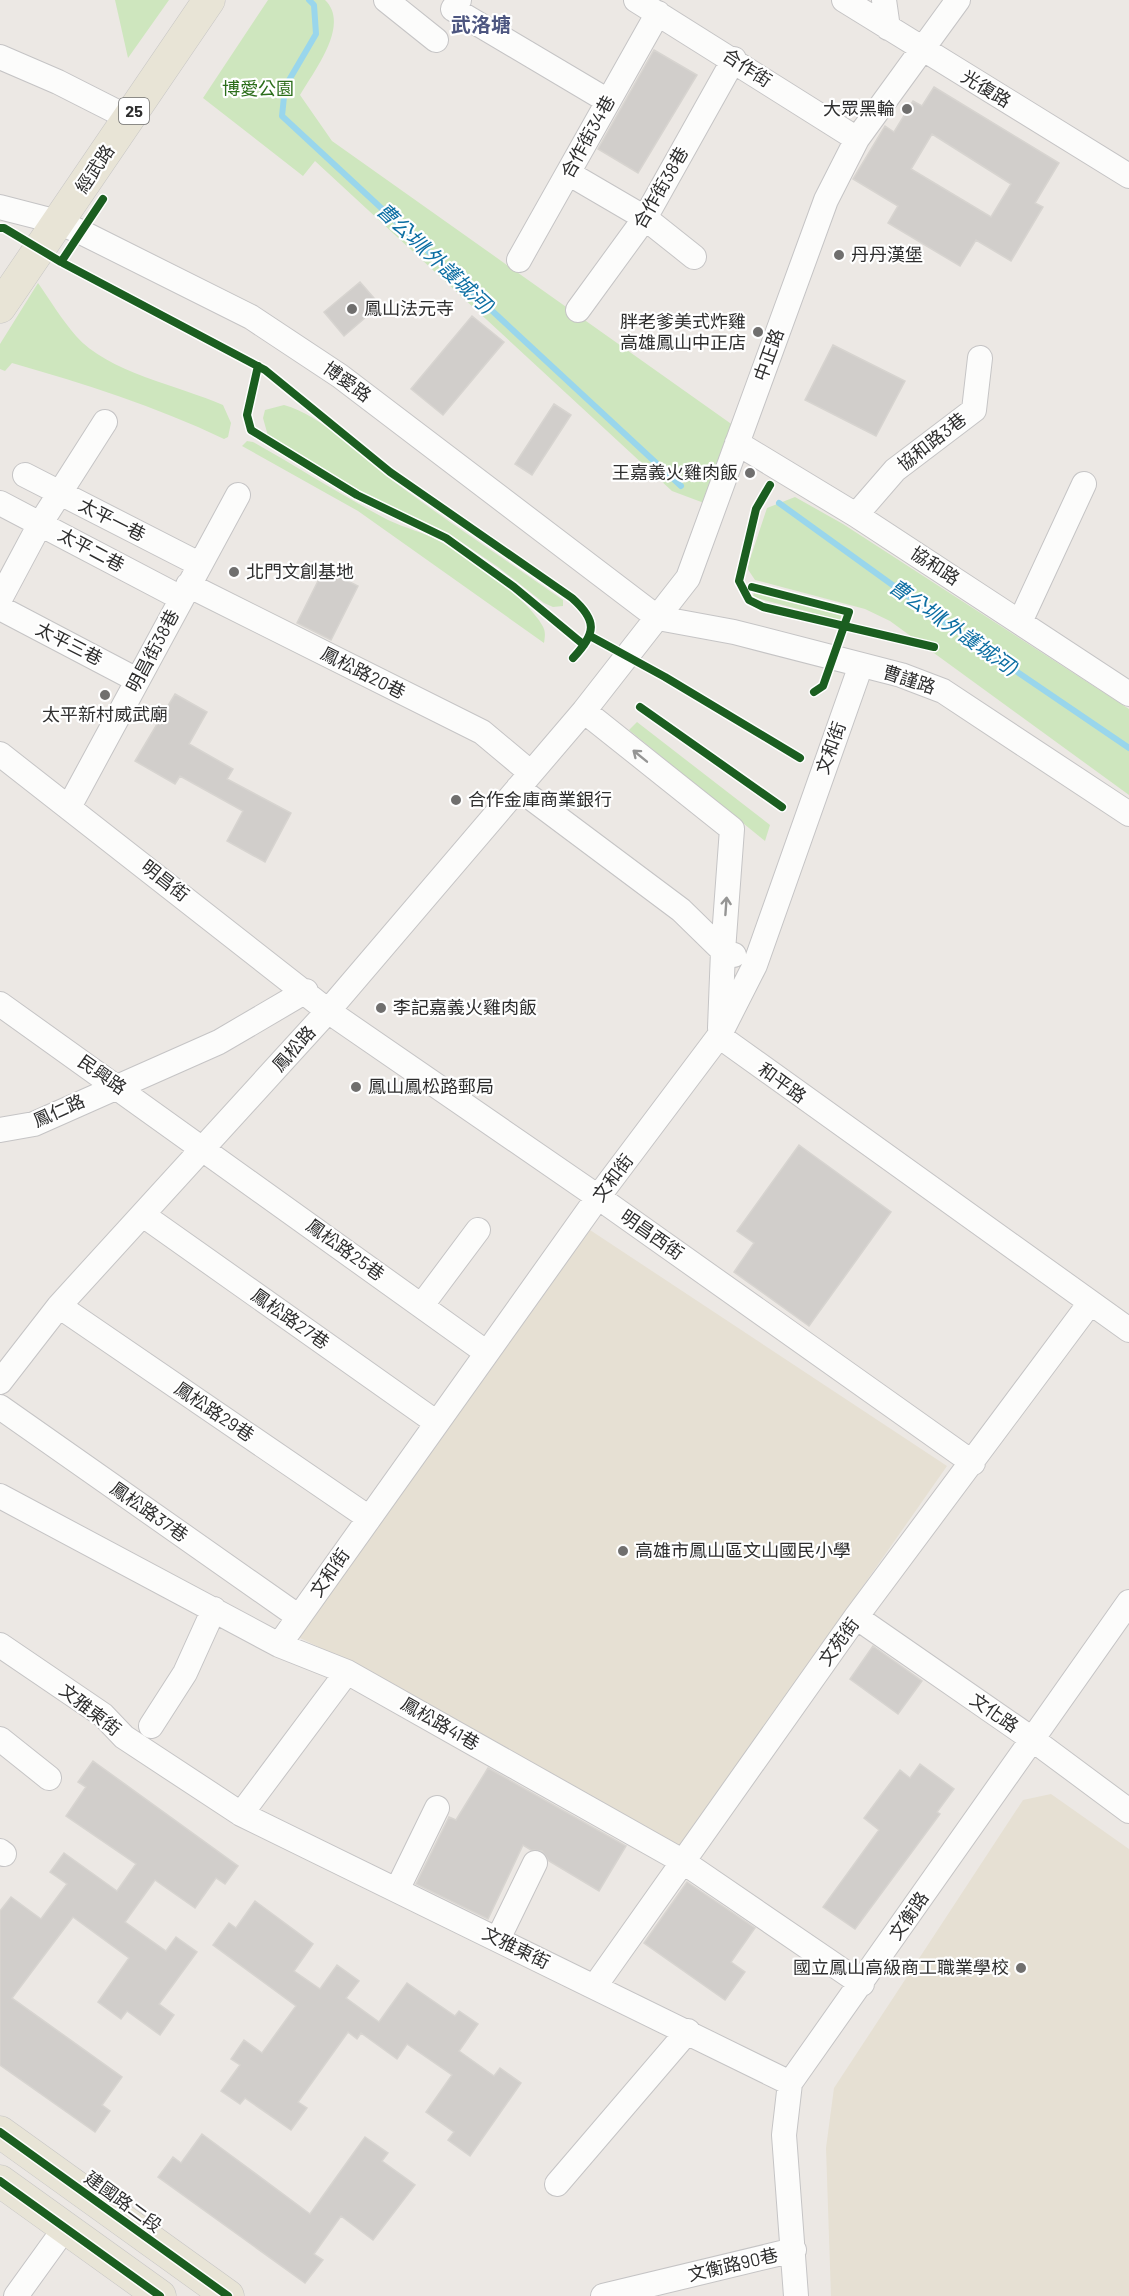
<svg xmlns="http://www.w3.org/2000/svg" width="1129" height="2296" font-family="Barlow,'Noto Sans TC',sans-serif">
<style>
.education{fill:#e6e0d3}
.green{fill:#cee6be}
.lines{fill:none;stroke-linecap:round;stroke-linejoin:round}
.stream{stroke:#99d6ec;stroke-width:6}
.building{fill:#d1cecb;stroke:#d7d4d0;stroke-width:1.5;fill-rule:evenodd}
.minor-casing{stroke:#c5c4c5;stroke-width:26}
.major-casing{stroke:#c6c5c4;stroke-width:33}
.minor{stroke:#fcfcfb;stroke-width:24}
.major{stroke:#e8e4d6;stroke-width:32}
.cycleway-casing{stroke:#fff;stroke-width:11}
.cycleway{stroke:#1b5e20;stroke-width:8}
.oneway{stroke:#959594}
.poi-dot{fill:#706f6e;stroke:#fff;stroke-width:2}
.labels{text-anchor:middle;stroke-width:4.5;stroke-linejoin:round;paint-order:stroke}
.shield{fill:#fff;stroke:#6d6d6d;stroke-width:1.5}
.shield-label{font-size:16px;font-weight:bold;fill:#2e2e2e}
.street-label{font-size:18px;fill:#2e2e2e;stroke:#fff}
.park-label{font-size:18px;fill:#2c6e1b;stroke:#fff}
.poi-label{font-size:18px;fill:#2e2e2e;stroke:#fff;text-anchor:start}
.neighbourhood-label{font-size:20px;font-weight:bold;fill:#4d5680;stroke:#fff}
.water-label{font-size:20px;font-style:italic;fill:#0d6fa3;stroke:#fff}
</style>
<rect width="100%" height="100%" fill="#ece8e4"/>
<path class="education" d="M590 1230 947 1466 674 1856 364 1669 296 1636Z
M1051 1794 1129 1849V2296H831L826 2148 834 2088 1023 1800Z"/>
<path class="green" d="M115 0H169L128 58Z
M268 0H325C351 25 313 72 300 95L332 141 737 428 712 506 672 491 315 161 303 176 203 98Z
M38 283C50 300 62 320 76 336 107 372 180 386 223 405L231 423 228 437 224 439C155 406 85 384 12 363L5 371 0 369V344Z
M284 405C322 415 361 457 393 481 448 522 506 560 563 600V606L553 607 544 603 498 567 451 535 372 498 268 436 263 418 265 410Z
M247 441 253 442C298 467 342 496 388 520 405 528 423 532 439 541 469 558 525 596 542 625 546 631 545 636 544 643L358 511 242 446Z
M795 497 843 524 1129 709V795L890 621 865 609 755 580 747 568 767 508Z
M754 592 842 614 840 620 753 597Z
M637 722 770 825 765 841 629 730Z"/>
<g class="lines">
<path class="stream" d="M309 0 314 5 316 34 285 87 282 116 681 486
M779 503 941 620 1129 748"/>
</g>
<path class="building" d="M654 50 697 75 638 173 598 149Z
M934 87 1059 163 1035 203 1043 207 1011 261 976 240 960 266 888 223 898 206 853 179 885 126 894 132 913 101 922 106ZM932 134 1011 184 991 217 911 169Z
M360 282 380 305 344 336 324 312Z
M472 316 504 342 443 415 411 389Z
M833 345 905 381 876 436 805 400Z
M554 404 571 415 532 475 515 464Z
M324 569 358 586 331 640 297 623Z
M175 694 207 712 189 744 233 769 227 779 291 813 265 862 227 841 243 811 180 776 175 784 135 761Z
M799 1145 891 1212 809 1326 734 1272 754 1243 737 1231Z
M873 1646 922 1681 898 1714 850 1679Z
M93 1761 238 1866 225 1884 216 1878 195 1908 155 1880 125 1922 166 1951 176 1937 197 1952 159 2004 174 2015 160 2035 127 2011 121 2019 98 2002 129 1958 73 1917 12 1998 122 2077 102 2105 110 2111 95 2132 0 2065V1911L11 1897 41 1919 67 1884 50 1872 64 1853 117 1891 136 1864 66 1816 86 1787 78 1782Z
M920 1764 954 1789 937 1812 940 1814 855 1929 823 1907 879 1830 864 1818 900 1770 910 1778Z
M488 1768 626 1846 599 1891 549 1861 542 1851 531 1850 523 1845 488 1919 416 1884 449 1817 456 1820Z
M687 1882 755 1928 731 1962 745 1972 725 2000 644 1943Z
M255 1901 313 1944 294 1971 320 1989 337 1965 359 1981 346 1998 379 2022 407 1983 455 2016 459 2011 478 2024 459 2051 494 2076 500 2068 521 2083 470 2156 448 2140 454 2132 426 2112 452 2075 407 2044 397 2059 361 2033 357 2039 348 2032 298 2102 307 2108 291 2130 245 2098 240 2104 221 2091 240 2065 231 2059 244 2040 262 2053 296 2006 213 1945 229 1923 236 1928Z
M202 2134 310 2214 365 2137 388 2153 382 2161 415 2185 373 2240 341 2216 314 2254 323 2260 305 2283 158 2177 173 2157 181 2163Z"/>
<g class="lines">
<defs>
<path id="minor" d="M386 0 436 40
M459 0 453 9 608 101
M636 0 857 139
M844 0 1129 176
M884 0 888 28
M0 57 58 82 129 118
M568 173 645 218 694 257
M0 207 58 222 81 232 251 317 340 376 658 618 734 632 901 675 943 691 1129 814
M519 260 658 13
M578 310 645 218 734 59
M737 443 856 515 1129 694
M25 475 199 564
M0 503 181 598
M856 515 895 470 974 410 980 358
M188 585 482 732 531 773
M0 599 40 524 105 422
M0 608 137 680
M1020 622 1084 484
M584 711 732 829 723 951 734 955
M0 754 328 1011 598 1197 973 1463
M518 788 681 910 723 951 720 1028
M69 807 238 495
M0 1004 487 1353
M719 1036 1129 1330
M0 1130 34 1124 219 1042 306 991
M143 1215 437 1423
M422 1305 478 1230
M59 1306 369 1518
M0 1382 59 1306 328 1011 584 711 688 578 826 200 857 139 958 0
M0 1407 299 1617
M0 1496 279 1645 347 1672 682 1861 862 1984
M856 1617 1032 1739 1129 1811
M0 1645 103 1715 124 1737 241 1814 347 1672
M279 1645 598 1197 719 1036 755 965 861 665
M151 1726 185 1673 214 1609
M0 1739 49 1778
M241 1814 790 2083
M0 1851 4 1854
M397 1890 437 1808
M498 1939 535 1863
M595 1986 856 1617 1090 1303
M557 2184 688 2031
M16 2296 65 2228
M603 2296 794 2250
M796 2296 784 2135 790 2083 1129 1602"/>
<path id="major" d="M0 307 209 0
M0 2132 228 2296
M0 2181 160 2296"/>
</defs>
<use href="#minor" class="minor-casing"/>
<use href="#major" class="major-casing"/>
<use href="#minor" class="minor"/>
<use href="#major" class="major"/>
<defs>
<path id="cycleway" d="M0 228H4L61 262 265 370 390 472 572 598C598 621 596 633 573 658
M61 262 103 199
M258 366 247 415 251 430 357 495 446 538 514 587 584 645
M770 485 756 509 739 581 749 600 763 607 934 647
M752 587 849 612 823 686 814 692
M590 636 665 677 800 758
M640 707 782 807
M0 2132 228 2296
M0 2181 160 2296"/>
</defs>
<use href="#cycleway" class="cycleway-casing"/>
<use href="#cycleway" class="cycleway"/>
</g>
<defs><path id="oneway-shaft" d="M-6 0H5M1.5-3L5.5 0L1.5 3" fill="none" stroke-width="1.6" stroke-linecap="round" stroke-linejoin="round" transform="scale(1.5)"/></defs>
<g class="oneway">
<use href="#oneway-shaft" transform="translate(640 756) rotate(-141)"/>
<use href="#oneway-shaft" transform="translate(726 906) rotate(-86)"/>
</g>
<g class="poi-dot">
<circle cx="907" cy="109" r="6"/>
<circle cx="839" cy="255" r="6"/>
<circle cx="352" cy="309" r="6"/>
<circle cx="758" cy="332" r="6"/>
<circle cx="750" cy="473" r="6"/>
<circle cx="234" cy="572" r="6"/>
<circle cx="105" cy="695" r="6"/>
<circle cx="456" cy="800" r="6"/>
<circle cx="381" cy="1008" r="6"/>
<circle cx="356" cy="1087" r="6"/>
<circle cx="623" cy="1551" r="6"/>
<circle cx="1021" cy="1968" r="6"/>
</g>
<g class="labels">
<rect class="shield" x="119" y="98" width="30" height="26" rx="4.5"/>
<g class="shield-label">
<text x="134" y="117">25</text>
</g>
<g class="street-label">
<text transform="translate(747 68) rotate(33)" y="6">合作街</text>
<text transform="translate(986 89) rotate(31)" y="6">光復路</text>
<text transform="translate(588 137) rotate(-61)" y="6">合作街34巷</text>
<text transform="translate(95 169) rotate(-56)" y="6">經武路</text>
<text transform="translate(661 188) rotate(-60)" y="6">合作街38巷</text>
<text transform="translate(769 355) rotate(-70)" y="6">中正路</text>
<text transform="translate(347 382) rotate(36)" y="6">博愛路</text>
<text transform="translate(932 442) rotate(-38)" y="6">協和路3巷</text>
<text transform="translate(112 520) rotate(27)" y="6">太平一巷</text>
<text transform="translate(91 550) rotate(28)" y="6">太平二巷</text>
<text transform="translate(935 566) rotate(33)" y="6">協和路</text>
<text transform="translate(69 644) rotate(27)" y="6">太平三巷</text>
<text transform="translate(153 651) rotate(-62)" y="6">明昌街38巷</text>
<text transform="translate(363 673) rotate(27)" y="6">鳳松路20巷</text>
<text transform="translate(909 680) rotate(18)" y="6">曹謹路</text>
<text transform="translate(831 748) rotate(-70)" y="6">文和街</text>
<text transform="translate(165 881) rotate(38)" y="6">明昌街</text>
<text transform="translate(294 1049) rotate(-48)" y="6">鳳松路</text>
<text transform="translate(102 1075) rotate(35)" y="6">民興路</text>
<text transform="translate(782 1083) rotate(36)" y="6">和平路</text>
<text transform="translate(59 1111) rotate(-24)" y="6">鳳仁路</text>
<text transform="translate(613 1178) rotate(-53)" y="6">文和街</text>
<text transform="translate(652 1235) rotate(35)" y="6">明昌西街</text>
<text transform="translate(345 1250) rotate(36)" y="6">鳳松路25巷</text>
<text transform="translate(290 1319) rotate(35)" y="6">鳳松路27巷</text>
<text transform="translate(214 1412) rotate(34)" y="6">鳳松路29巷</text>
<text transform="translate(149 1512) rotate(35)" y="6">鳳松路37巷</text>
<text transform="translate(330 1573) rotate(-55)" y="6">文和街</text>
<text transform="translate(839 1642) rotate(-54)" y="6">文苑街</text>
<text transform="translate(90 1710) rotate(38)" y="6">文雅東街</text>
<text transform="translate(994 1713) rotate(35)" y="6">文化路</text>
<text transform="translate(440 1724) rotate(30)" y="6">鳳松路41巷</text>
<text transform="translate(909 1916) rotate(-55)" y="6">文衡路</text>
<text transform="translate(516 1948) rotate(26)" y="6">文雅東街</text>
<text transform="translate(123 2202) rotate(36)" y="6">建國路二段</text>
<text transform="translate(733 2265) rotate(-13)" y="6">文衡路90巷</text>
</g>
<g class="park-label">
<text x="258" y="95">博愛公園</text>
</g>
<g class="poi-label">
<text x="895" y="115" text-anchor="end">大眾黑輪</text>
<text x="851" y="261">丹丹漢堡</text>
<text x="364" y="315">鳳山法元寺</text>
<text x="746" y="328" text-anchor="end">胖老爹美式炸雞<tspan x="746" dy="21">高雄鳳山中正店</tspan></text>
<text x="738" y="479" text-anchor="end">王嘉義火雞肉飯</text>
<text x="246" y="578">北門文創基地</text>
<text x="105" y="721" text-anchor="middle">太平新村威武廟</text>
<text x="468" y="806">合作金庫商業銀行</text>
<text x="393" y="1014">李記嘉義火雞肉飯</text>
<text x="368" y="1093">鳳山鳳松路郵局</text>
<text x="635" y="1557">高雄市鳳山區文山國民小學</text>
<text x="1009" y="1974" text-anchor="end">國立鳳山高級商工職業學校</text>
</g>
<g class="neighbourhood-label">
<text x="481" y="32">武洛塘</text>
</g>
<g class="water-label">
<text transform="translate(435 258) rotate(43)" y="7">曹公圳(外護城河)</text>
<text transform="translate(953 627) rotate(35)" y="7">曹公圳(外護城河)</text>
</g>
</g>
</svg>
